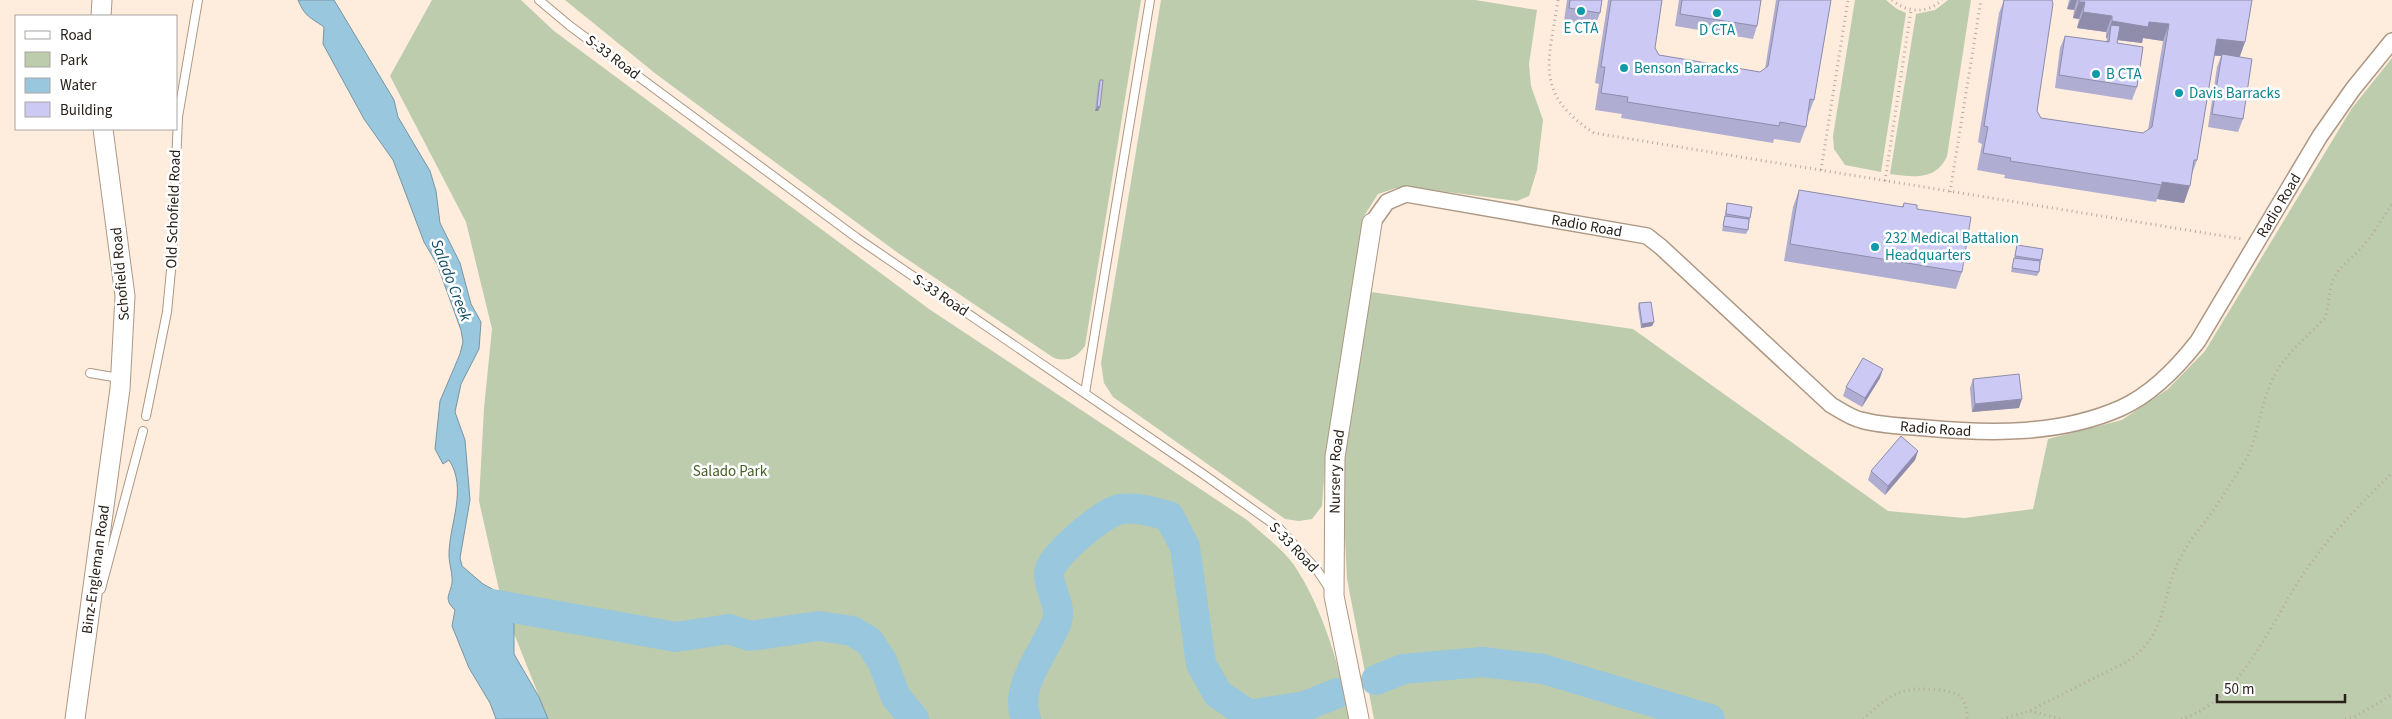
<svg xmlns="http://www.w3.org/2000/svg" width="2392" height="719" font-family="'Source Sans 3',sans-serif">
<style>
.green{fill:#bcccad}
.water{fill:#99c7de;stroke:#7795a3}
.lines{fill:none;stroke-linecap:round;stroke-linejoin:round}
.river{stroke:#99c7de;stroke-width:30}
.service-casing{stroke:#ac9884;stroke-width:10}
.minor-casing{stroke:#ac9884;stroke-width:18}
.tertiary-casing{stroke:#ac9884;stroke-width:21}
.path{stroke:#b8aa9d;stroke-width:3;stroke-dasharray:1 4;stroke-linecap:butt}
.service{stroke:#fff;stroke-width:8}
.minor{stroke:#fff;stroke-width:15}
.tertiary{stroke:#fff;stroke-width:19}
.wall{fill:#afadd2}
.shaded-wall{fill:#8f8dab}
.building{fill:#ccc9f4;stroke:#8f8dab}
.culture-dot{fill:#0f9aa8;stroke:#fff;stroke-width:2}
.labels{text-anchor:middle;stroke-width:5;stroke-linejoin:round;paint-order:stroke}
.culture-label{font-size:15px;fill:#0d838f;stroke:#fff;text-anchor:start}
.street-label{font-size:15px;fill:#282019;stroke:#fff}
.park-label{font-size:15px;fill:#455e25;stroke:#fff}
.water-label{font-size:16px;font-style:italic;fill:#104c65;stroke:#fff}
</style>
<rect width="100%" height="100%" fill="#feecdc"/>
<path class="green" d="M432 0H521L554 31 929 309 1247 520C1262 534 1282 548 1294 565 1322 606 1341 670 1350 719H548L502 603 479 501 484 408 492 329 466 222 390 76Z
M565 0H1141L1085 346C1076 358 1068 362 1054 358L898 253 656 74Z
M1161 0H1475L1537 10 1529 64 1531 86 1543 120 1537 170 1529 196 1517 201 1424 189 1396 188 1378 194 1364 216 1325 467 1322 506 1312 519 1299 521 1285 519 1113 397 1104 383 1101 363Z
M1855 0H1886L1897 9 1906 13 1881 172 1845 165 1834 149 1833 136Z
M1948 0H1971L1947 156C1936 181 1913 177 1890 174L1916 14 1935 10Z
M2392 58V719H1374L1347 579 1345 537V455L1371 292 1633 329 1888 511 1964 518 2033 509 2048 439 2122 420 2168 389 2205 351 2352 108Z"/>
<path class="water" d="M298 0H334L394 100 398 117 430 171 436 191 440 223 460 263 471 304 481 322 479 349 461 384 455 412 465 440 470 500 460 558 462 566 483 584 507 597 514 625V654L539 697 548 719H496L490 703 469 668 452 626 455 610C443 599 450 595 452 583 453 574 449 564 449 555 449 524 468 489 449 460L443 464 435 449 440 401 460 354 463 342 461 330 437 264 424 242 393 160 364 119 323 44 324 27C310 17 305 17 298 0Z"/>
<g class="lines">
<path class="river" d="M469 600 676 637 729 629 750 636 819 626 852 631 869 641 882 661 896 697 914 719
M1376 680 1403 669 1482 662 1543 669 1710 719
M1026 719C1013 686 1046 651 1057 621 1062 605 1048 588 1049 573 1050 556 1105 511 1121 509 1138 507 1153 512 1169 516L1185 547 1201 664 1218 694 1249 715 1305 706 1338 693"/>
<defs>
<path id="service" d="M539 0 570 26 857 238 1203 474 1279 528 1317 570 1329 588
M90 373 119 378
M1085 393 1150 0
M146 416 167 312 172 260 178 117 198 0
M101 589 143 431"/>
<g id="minor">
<path id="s1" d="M1372 223 1387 202 1406 194 1647 236 1661 247 1831 405C1840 410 1851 418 1861 420 1882 426 1904 426 1926 428 1991 434 2060 435 2121 408 2152 394 2177 368 2198 341L2320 136 2353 89 2392 41"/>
</g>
<g id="tertiary">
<path d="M101 16 102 0"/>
<path id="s2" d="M75 719 120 389 125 296 103 129"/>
<path id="s3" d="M1359 719 1334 596 1335 457 1372 223"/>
</g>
</defs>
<use href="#service" class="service-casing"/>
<use href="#minor" class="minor-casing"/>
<use href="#tertiary" class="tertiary-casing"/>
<path class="path" d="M1558 0C1549 62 1533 93 1594 133L2242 239
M1892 0C1907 13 1927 14 1942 0
M1821 170 1848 0
M1885 181 1911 10
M1950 192 1981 0
M2030 711 2062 719
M1863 719C1875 709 1886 697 1901 692 1913 687 1951 688 1961 697 1966 703 1967 712 1967 719
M2002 719 2029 711 2128 661C2171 631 2159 594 2182 555 2190 539 2203 525 2213 511 2225 493 2236 475 2248 456 2259 431 2261 403 2273 378 2283 356 2307 337 2324 319 2330 306 2328 290 2334 278 2340 265 2354 257 2363 246 2374 233 2383 218 2392 204
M2181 719C2241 702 2271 621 2304 573 2329 536 2360 504 2392 473
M2345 719 2354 717 2392 695"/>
<use href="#service" class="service"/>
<use href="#minor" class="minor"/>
<use href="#tertiary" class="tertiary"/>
</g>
<path class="wall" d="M1567 0H1602L1600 13 1595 26 1564 21Z
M1608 0H1662L1655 48 1659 55 1760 72 1765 69 1776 0H1831L1814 100 1808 116 1806 127 1800 143 1774 139 1773 143 1621 118 1622 114 1595 110 1599 84 1595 83Z
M1679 0H1761L1757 26 1753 39 1675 26Z
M2004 0H2052L2037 111 2041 118 2143 133 2148 130 2163 41 2143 38 2142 43 2117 40V43L2137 87 2132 100 2055 88 2060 48 2065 36 2106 42 2107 38H2106V32L2077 28 2079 19 2073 18 2074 10 2067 9 2069 0H2252L2245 42 2239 57 2243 119 2238 132 2208 127 2217 67 2221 56H2214L2197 160 2192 174 2184 203 2157 199 2156 202 2004 178 2005 175 1977 170 1982 144 1978 142 1999 13Z
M1100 80V107L1098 111H1095L1098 84Z
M1799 190 1902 207 1904 203 1917 209 1962 272 1956 289 1784 261 1793 207Z
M1727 203 1752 207 1748 230 1746 234 1722 231 1726 208Z
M2017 245 2043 249 2039 272 2037 276 2011 272Z
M1639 303 1654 322 1652 326 1641 328 1638 308Z
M1880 378 1862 407 1843 396 1846 387Z
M1973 379 2019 408 1972 412 1970 388Z
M1918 451 1915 460 1885 495 1868 480 1871 471Z"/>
<path class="shaded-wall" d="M2071 0H2077L2074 10 2067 9Z
M2079 2H2085L2079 19 2073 18Z
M2083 12 2112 16 2106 32 2077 28Z
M2112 21 2149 22 2169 24 2163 41 2143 38 2142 43 2109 39 2111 25 2107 38H2106Z
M2217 39 2245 42 2239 59 2222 54 2221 56 2211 55Z
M1097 106 1100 107 1098 111H1095Z
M2162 182 2190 186 2184 203 2157 199Z
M1654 322 1652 326 1641 328 1642 324Z
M1883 369 1880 378 1862 407 1865 398Z
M2022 399 2019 408 1972 412 1975 404Z
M1918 451 1915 460 1885 495 1888 486Z"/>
<path class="building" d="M1570 0H1602L1600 13 1569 8Z
M1611 0H1662L1655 48 1659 55 1760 72 1768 66 1779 0H1831L1814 100 1810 99 1806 127 1780 122 1779 126 1627 102 1628 97 1601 93 1605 67H1601Z
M1682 0H1761L1757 26 1680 14Z
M2004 0H2052L2053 4 2037 111 2041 118 2143 133 2152 127 2169 24 2149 22 2148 27 2112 21V16L2083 12 2085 2H2079V0H2252L2245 42 2217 39 2197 160H2194L2190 186 2162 182V185L2010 161 2011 158 1983 153 1988 127 1984 126Z
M2111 25 2120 26 2117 43 2143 47 2137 87 2059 75 2065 36 2109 42Z
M2222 54 2252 59 2243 119 2212 114Z
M1100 80H1103L1100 107 1097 106Z
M1799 190 1903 207 1904 203 1917 205V209L1971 217 1962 272 1790 244Z
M1727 203 1752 207 1750 218 1726 214Z
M1725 216 1749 219 1748 230 1723 226Z
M2017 245 2043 249 2041 260 2015 256Z
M2014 258 2040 261 2039 272 2012 268Z
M1651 302 1654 322 1642 324 1639 303Z
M1863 358 1883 369 1865 398 1846 387Z
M2019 374 2022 399 1975 404 1973 379Z
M1901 436 1918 451 1888 486 1871 471Z"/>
<g class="culture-dot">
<circle cx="1581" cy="11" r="5"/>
<circle cx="1717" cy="13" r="5"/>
<circle cx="1624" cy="68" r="5"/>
<circle cx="2096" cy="74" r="5"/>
<circle cx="2179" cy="93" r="5"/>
<circle cx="1875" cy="247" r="5"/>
</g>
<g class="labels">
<g class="culture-label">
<text x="1581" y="33" text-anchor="middle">E CTA</text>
<text x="1717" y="35" text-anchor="middle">D CTA</text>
<text x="1634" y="73">Benson Barracks</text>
<text x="2106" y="79">B CTA</text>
<text x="2189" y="98">Davis Barracks</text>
<text x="1885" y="243">232 Medical Battalion<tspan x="1885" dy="17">Headquarters</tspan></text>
</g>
<g class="street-label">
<text transform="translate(613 57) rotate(37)" y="5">S-33 Road</text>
<text dy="5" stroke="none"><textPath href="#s1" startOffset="1099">Radio Road</textPath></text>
<text transform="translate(173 209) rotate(-88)" y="5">Old Schofield Road</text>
<text dy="5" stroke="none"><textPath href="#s1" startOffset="230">Radio Road</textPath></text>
<text transform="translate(120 274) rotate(-95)" y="5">Schofield Road</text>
<text transform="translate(941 295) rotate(34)" y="5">S-33 Road</text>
<text dy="5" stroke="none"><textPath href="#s1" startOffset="650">Radio Road</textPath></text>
<text dy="5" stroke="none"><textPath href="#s3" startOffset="250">Nursery Road</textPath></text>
<text transform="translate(1294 547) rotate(46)" y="5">S-33 Road</text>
<text dy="5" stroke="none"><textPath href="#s2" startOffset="151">Binz-Engleman Road</textPath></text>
</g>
<g class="park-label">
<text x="730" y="476">Salado Park</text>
</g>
<g class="water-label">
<text transform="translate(452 280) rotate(69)" y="6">Salado Creek</text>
</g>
</g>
<rect x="15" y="15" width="162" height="115" fill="#ffffff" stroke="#a9a6a3"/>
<rect x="25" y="31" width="25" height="8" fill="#ffffff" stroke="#a9a6a3"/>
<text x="60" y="40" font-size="15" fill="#282019">Road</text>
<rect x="25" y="52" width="25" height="15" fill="#bcccad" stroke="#a9a6a3"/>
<text x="60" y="65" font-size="15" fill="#282019">Park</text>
<rect x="25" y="78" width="25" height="15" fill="#99c7de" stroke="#a9a6a3"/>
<text x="60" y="90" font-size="15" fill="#282019">Water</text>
<rect x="25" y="102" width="25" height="15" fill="#ccc9f4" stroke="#a9a6a3"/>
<text x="60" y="115" font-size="15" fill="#282019">Building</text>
<path d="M2217 694v8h128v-8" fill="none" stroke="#282019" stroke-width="2.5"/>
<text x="2224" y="694" font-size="15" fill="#282019" stroke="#ffffff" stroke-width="4" paint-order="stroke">50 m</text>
</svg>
